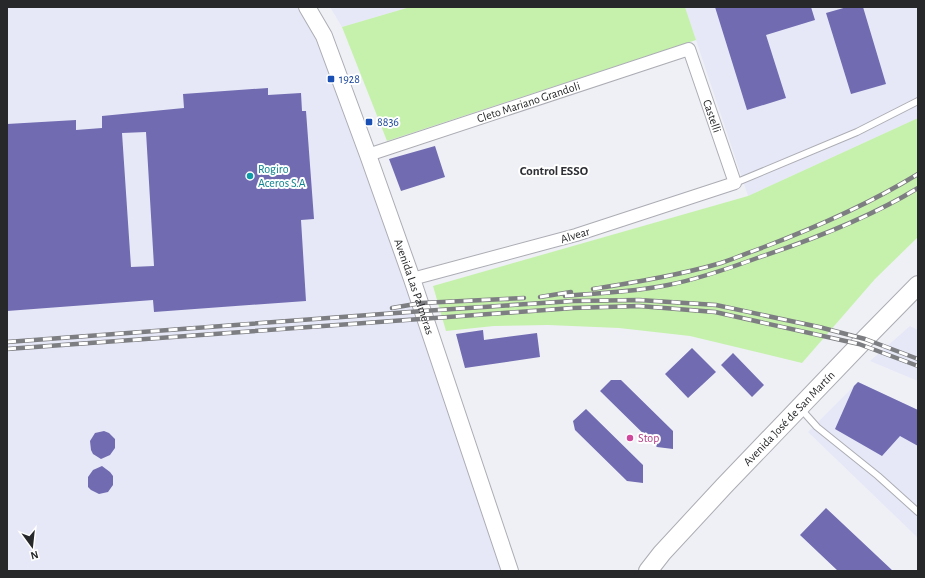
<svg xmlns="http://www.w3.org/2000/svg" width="925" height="578" font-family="'Alegreya Sans',sans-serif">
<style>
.built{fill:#e6e8f7}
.green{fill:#c6f1ac}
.building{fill:#716bb1;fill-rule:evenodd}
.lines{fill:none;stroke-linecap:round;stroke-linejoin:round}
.lane-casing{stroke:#acadb4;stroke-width:8}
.street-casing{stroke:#acadb4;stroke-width:14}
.secondary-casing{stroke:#acadb4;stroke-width:18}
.primary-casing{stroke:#acadb4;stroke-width:20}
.lane{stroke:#fff;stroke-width:6}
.street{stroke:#fff;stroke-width:12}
.secondary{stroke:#fff;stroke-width:16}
.primary{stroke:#fff;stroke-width:18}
.rail-casing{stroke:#7d7e81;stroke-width:4.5}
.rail{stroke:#fff;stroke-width:3;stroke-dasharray:9;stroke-linecap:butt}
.transit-dot{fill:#1a4fb4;stroke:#fff;stroke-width:1.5}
.culture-dot{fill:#0f9aa8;stroke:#fff;stroke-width:1.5}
.hotel-dot{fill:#d1479c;stroke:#fff;stroke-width:1.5}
.labels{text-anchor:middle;stroke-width:4;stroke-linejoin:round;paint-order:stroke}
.transit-label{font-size:12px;fill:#164399;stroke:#fff;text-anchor:start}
.street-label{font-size:12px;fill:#27282a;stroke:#fff}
.culture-label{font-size:12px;fill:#0d838f;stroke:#fff;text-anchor:start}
.hotel-label{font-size:12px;fill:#b23c85;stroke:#fff;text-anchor:start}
.neighbourhood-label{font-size:13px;font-weight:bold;fill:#2e2f34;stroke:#fff}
</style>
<rect width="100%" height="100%" fill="#eff0f6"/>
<path class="built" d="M7 7H307L510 571H7Z
M330 7H410L342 27Z
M685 7H918V118L748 196Z
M910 326 918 330V381L870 361Z
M858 382 918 410V538L808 432Z"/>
<path class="green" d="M410 7H685L696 40 387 141 342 27Z
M918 118V237L875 279 802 363 690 336 619 328 548 325 494 326 446 331 433 286 748 196Z"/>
<path class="building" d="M715 7H811L815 20 766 35 786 98 747 110Z
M847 7H863L886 84 851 94 826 13Z
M268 88V95L301 93 302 111H306L314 219 301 220 306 301 154 312 153 300 7 311V124L76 120V130L102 128V116L184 108 183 94ZM146 132 154 266 131 267 122 133Z
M435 146 445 177 401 191 389 159Z
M483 330 484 340 537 333 540 357 465 368 456 334Z
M692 348 716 372 688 398 665 374Z
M733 353 764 385 752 397 721 365Z
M611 380H621L673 431V449L657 447 600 391Z
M858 382 918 410V446L900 436 882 456 835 429 854 386Z
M586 409 643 465V483L627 481 575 430 573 421Z
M104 431 109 433 115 439V448L110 455 101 459 93 454 91 450 90 441 95 433Z
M102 466 110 472 113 476V485L108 492 99 494 91 490 88 487V477L93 470Z
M826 508 893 571H838L800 535Z"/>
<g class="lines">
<defs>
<path id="lane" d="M735 183 857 132 918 101
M800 408 817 427 878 476 918 512"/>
<g id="street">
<path id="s1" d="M368 155 689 49 735 183 576 235 412 279"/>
</g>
<g id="secondary">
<path id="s2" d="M307 7 324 36 368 155 412 279 510 571"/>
</g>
<g id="primary">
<path id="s3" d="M648 571 662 553 724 486 865 339 918 285"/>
</g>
</defs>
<use href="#lane" class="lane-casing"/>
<use href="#street" class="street-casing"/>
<use href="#secondary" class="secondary-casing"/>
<use href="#primary" class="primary-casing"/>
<use href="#lane" class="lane"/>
<use href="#street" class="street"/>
<use href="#secondary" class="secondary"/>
<use href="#primary" class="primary"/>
<defs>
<path id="rail" d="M593 289C636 282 680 275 721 263 736 258 750 252 764 247 817 227 869 204 918 174
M565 296C600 293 634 292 668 285 699 279 730 268 760 257 814 239 869 218 918 188
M540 297 571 292
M392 308 421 303 524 298
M7 342 423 311 573 301 639 300 716 305 819 327 865 339 918 359
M7 349 573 308 639 306 715 312 859 344 918 366"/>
</defs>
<use href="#rail" class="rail-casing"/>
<use href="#rail" class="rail"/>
</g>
<g class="transit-dot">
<rect x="327" y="75" width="8" height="8" rx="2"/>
<rect x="365" y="118" width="8" height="8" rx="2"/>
</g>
<circle class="culture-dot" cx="250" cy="176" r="4"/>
<circle class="hotel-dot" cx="630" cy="438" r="4"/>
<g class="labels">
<g class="transit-label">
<text x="339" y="83">1928</text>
<text x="377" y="126">8836</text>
</g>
<g class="street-label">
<text dy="4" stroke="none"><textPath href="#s1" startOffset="169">Cleto Mariano Grandoli</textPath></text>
<text dy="4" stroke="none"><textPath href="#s1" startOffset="409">Castelli</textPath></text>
<text transform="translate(575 235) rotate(-17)" y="4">Alvear</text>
<text dy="4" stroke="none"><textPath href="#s2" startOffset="300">Avenida Las Palmeras</textPath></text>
<text dy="4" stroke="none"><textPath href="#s3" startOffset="208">Avenida José de San Martín</textPath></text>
</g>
<g class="culture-label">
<text x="258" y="173">Rogiro<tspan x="258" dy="14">Aceros S.A</tspan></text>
</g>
<g class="hotel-label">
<text x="638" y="442">Stop</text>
</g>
<g class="neighbourhood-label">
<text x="554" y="175">Control ESSO</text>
</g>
</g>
<rect width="925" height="578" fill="none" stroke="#27282a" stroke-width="16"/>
<g transform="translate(32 546) rotate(165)" stroke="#ffffff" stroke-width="3" paint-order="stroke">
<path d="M0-3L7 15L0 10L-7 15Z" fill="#27282a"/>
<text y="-6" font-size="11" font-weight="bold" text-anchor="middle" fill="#27282a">N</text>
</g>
</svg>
